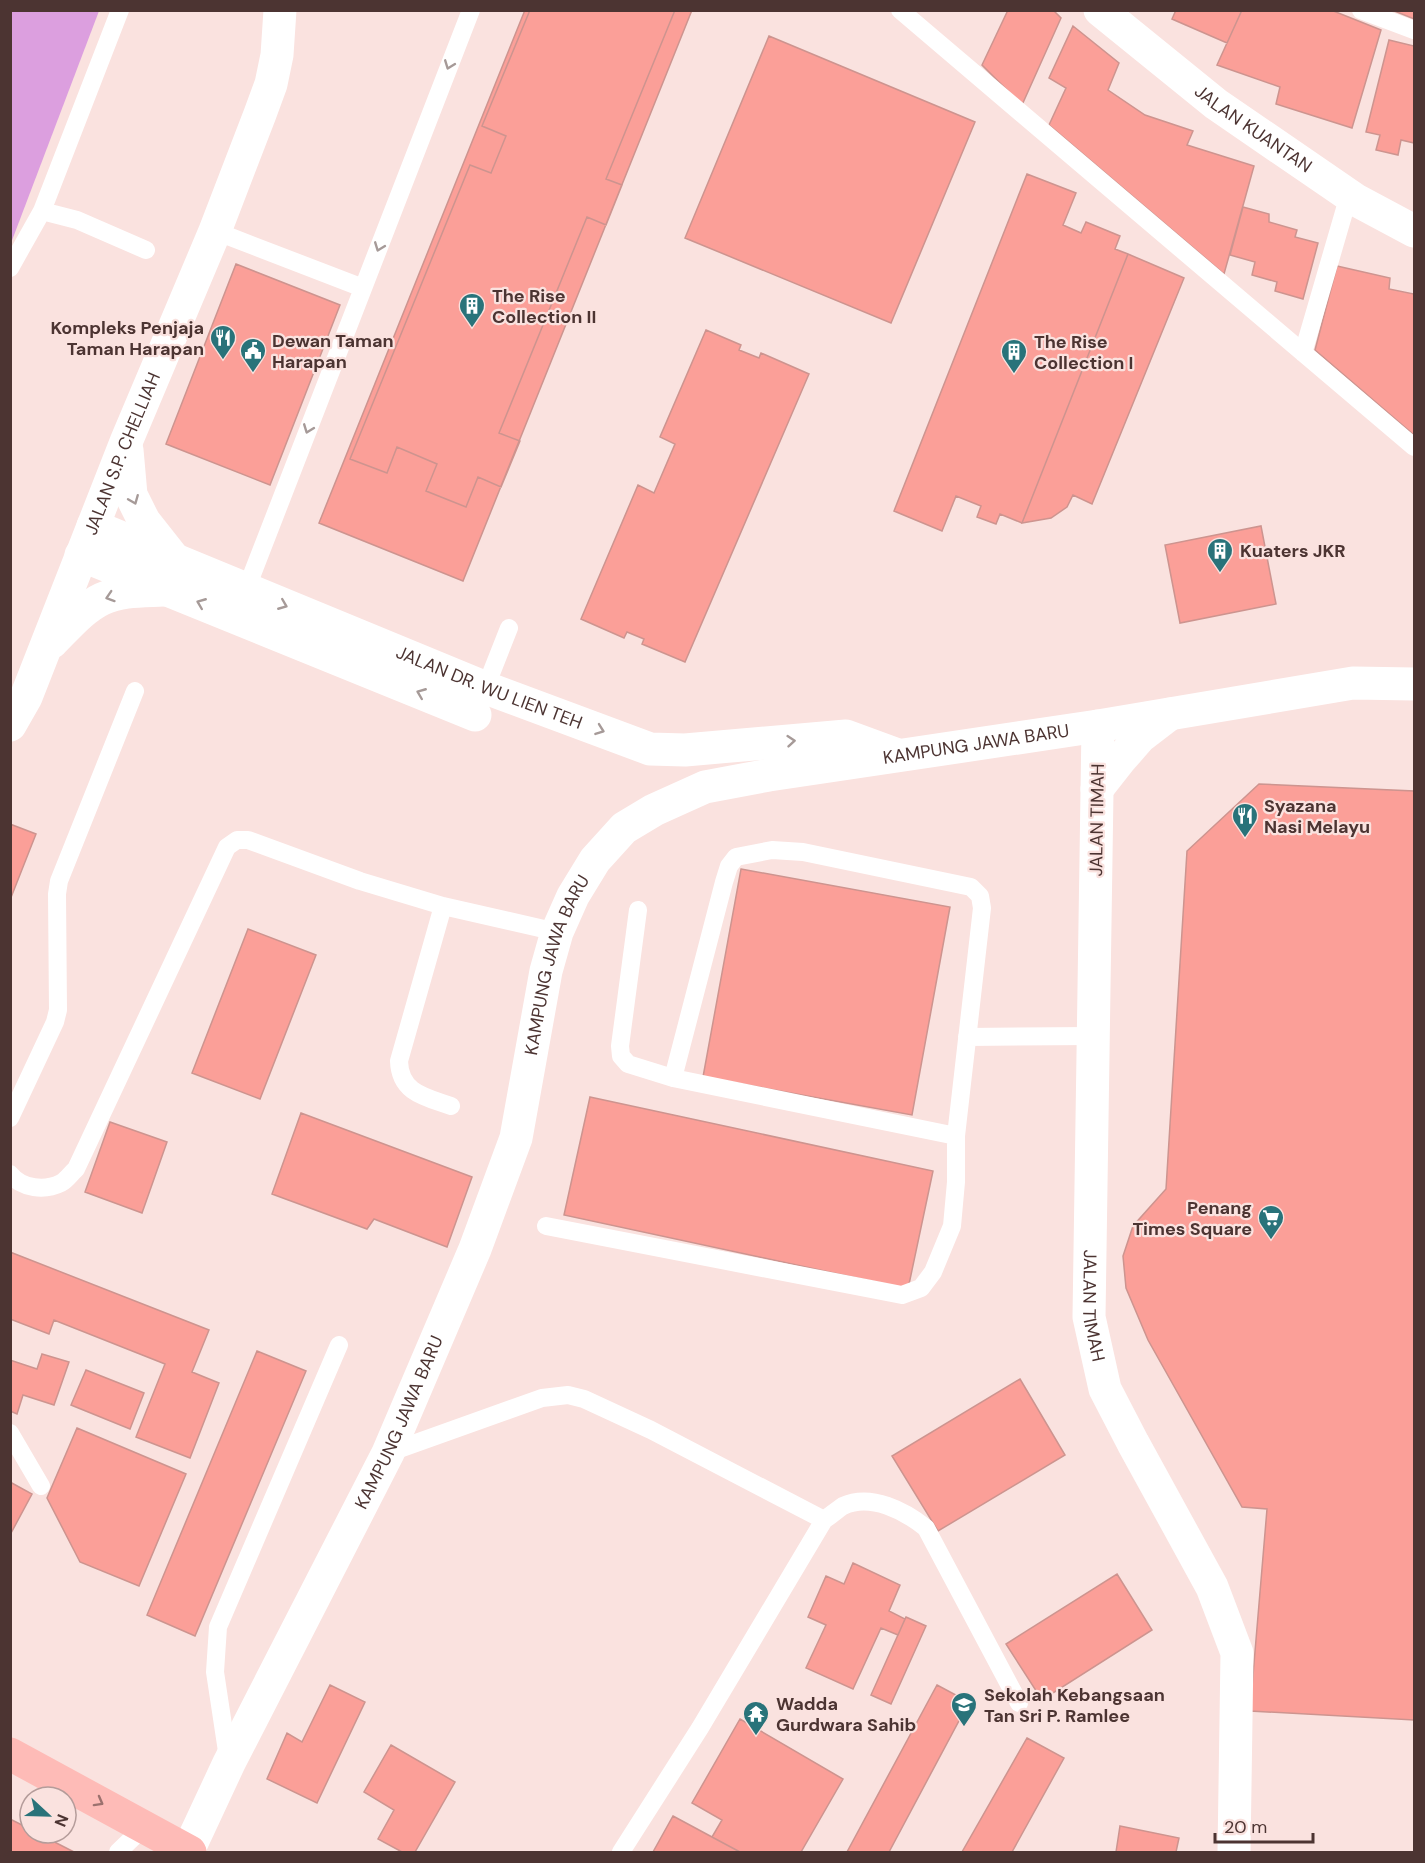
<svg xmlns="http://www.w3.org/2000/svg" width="1425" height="1863" font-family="'DM Sans',sans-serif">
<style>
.water{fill:#dc9fdf}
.building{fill:#fb9f98;stroke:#cd948f;stroke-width:1.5}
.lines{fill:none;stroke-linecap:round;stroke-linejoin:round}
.lane{stroke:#fff;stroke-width:18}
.street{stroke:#fff;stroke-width:33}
.secondary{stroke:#fff;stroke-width:33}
.primary{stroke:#febbb7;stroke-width:33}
.oneway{stroke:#a69a98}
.oneway2{stroke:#9c716e}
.labels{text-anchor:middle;stroke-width:4.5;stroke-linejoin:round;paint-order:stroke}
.street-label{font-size:18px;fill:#4c3432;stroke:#fae2df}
.poi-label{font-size:18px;font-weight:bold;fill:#4c3432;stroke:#fae2df;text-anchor:start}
</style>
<rect width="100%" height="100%" fill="#fae2df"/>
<path class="water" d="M11 10 99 11 11 243 10 11Z"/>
<path class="building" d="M525 10H692L463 581 319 523Z
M530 10H675L606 179 622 185 606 225 587 217 499 433 520 441 501 487 478 477 466 507 426 491 437 464 397 447 387 473 350 459 470 165 491 173 506 136 482 126Z
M1008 10H1053L1061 18 1022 105 982 65Z
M1176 10H1242L1227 43 1172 19Z
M1242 10H1331L1381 30 1352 128 1276 104 1280 87 1217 65Z
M1392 10H1414V19Z
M1073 26 1119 63 1108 90 1145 115 1193 131 1187 145 1254 166 1224 274 1049 125 1066 88 1049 78Z
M769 36 975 122 891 323 685 238Z
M1389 40 1414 46V143L1401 140 1398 155 1376 150 1380 135 1366 132Z
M1027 174 1076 193 1063 225 1081 233 1086 222 1120 236 1115 249 1128 254 1022 523 1000 514 996 524 977 517 981 506 956 496 942 531 894 511Z
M1243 207 1269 214V222L1297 230 1295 237 1318 243 1303 299 1275 291 1277 282 1252 275 1255 262 1230 255Z
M1128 254 1184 278 1092 504 1073 495 1067 507 1051 518 1022 523Z
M236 264 340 305 270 485 166 444Z
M1337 266 1390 278 1389 289 1414 294V435L1315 350Z
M706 330 741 345 739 350 759 358 761 353 809 374 685 662 642 644 644 639 627 632 624 638 581 619 638 485 654 493 675 444 660 437Z
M1261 526 1276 604 1180 623 1165 545Z
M1259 784 1414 791V1720L1250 1711 1267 1509 1242 1507 1148 1340 1126 1288 1123 1256 1133 1226 1166 1189 1187 851Z
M10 824 36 834 10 900Z
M741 869 950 907 912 1115 703 1077Z
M248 929 316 955 260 1099 192 1073Z
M590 1097 933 1171 908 1289 564 1215Z
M301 1113 472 1177 447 1247 374 1219 367 1229 272 1194Z
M110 1122 167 1142 142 1213 85 1192Z
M10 1252 209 1330 192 1372 219 1383 190 1458 136 1437 165 1364 54 1320 49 1334 10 1319Z
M257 1351 306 1371 195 1636 147 1615Z
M42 1354 69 1362 54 1405 23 1395 17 1414 10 1411V1360L37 1369Z
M86 1370 144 1393 130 1429 71 1405Z
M1020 1379 1065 1455 938 1531 892 1456Z
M77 1428 186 1474 139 1586 80 1562 47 1498Z
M10 1482 32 1494 10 1535Z
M853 1563 900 1585 889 1611 905 1619 898 1635 881 1628 853 1689 806 1668 826 1625 808 1617 826 1576 844 1584Z
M1117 1574 1152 1630 1042 1700 1006 1644Z
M906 1617 926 1626 891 1704 871 1695Z
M330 1685 365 1702 317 1803 267 1779 287 1733 302 1742Z
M937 1685 969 1702 889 1852H847Z
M740 1719 843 1779 801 1852H740L712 1837 722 1820 692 1803Z
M1027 1738 1064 1758 1012 1852H962Z
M391 1745 455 1782 415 1852H402L378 1839 394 1810 364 1792Z
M673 1816 712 1837 740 1852H653Z
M10 1819 30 1829V1833H37L74 1852H10Z
M1120 1826 1179 1838 1176 1852H1116Z"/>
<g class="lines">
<path class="lane" d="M900 10 1414 447
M1361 10 1414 30
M42 211 77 220 146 250
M215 231 363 288
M10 268 42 211 120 10
M1303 353 1349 195
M246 590 471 10
M483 694 509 628
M443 906 399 1061C400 1093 425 1097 451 1106
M638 910 620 1046 621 1056 628 1064 673 1078 956 1136
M967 1037 1094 1036
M10 1118 55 1022 58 1010 57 894 59 881 135 691
M10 1174C22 1189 45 1191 61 1183 67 1180 71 1173 76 1169L227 847 237 840H248L360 881 443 906 557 932
M546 1226 902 1295 921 1288 933 1272 952 1226 956 1182V1136L982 908 980 896 971 887 803 852 772 850 736 857 729 866 724 882 673 1078
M10 1433 41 1486
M388 1453 542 1398 568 1395 584 1399 651 1430 824 1520
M228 1758 215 1672 218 1627 339 1345
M118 1852 144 1827
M621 1852 700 1728 824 1520C830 1516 837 1510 843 1506 871 1493 905 1511 926 1528L1019 1703"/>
<g class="street">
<path id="s1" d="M1100 10 1216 104 1356 200 1414 231"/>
<path id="s2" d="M1098 726 1089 1317 1105 1389 1133 1443 1212 1587 1237 1653 1234 1852"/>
</g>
<g class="secondary">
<path d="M127 450 131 495 144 521 174 559"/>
<path id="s3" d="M93 526 486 688 650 749 685 750 846 736 895 754"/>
<path d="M81 555 475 715"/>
<path d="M52 642C67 627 83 608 102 599 121 590 143 591 163 590"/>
<path id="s4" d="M10 725 26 697 126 442 215 231 260 114 271 84 277 55 280 10"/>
<path d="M1097 789 1119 761 1140 737 1170 714"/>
<path id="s5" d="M188 1851 229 1763 388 1453 475 1249 516 1138 546 971 557 932 573 896 595 860 624 828 654 810 705 787 769 775 1098 726 1353 683 1414 684"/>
</g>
<path class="primary" d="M10 1754 190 1852"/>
</g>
<defs><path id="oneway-chevron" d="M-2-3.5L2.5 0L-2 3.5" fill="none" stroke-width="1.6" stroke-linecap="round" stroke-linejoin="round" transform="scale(1.5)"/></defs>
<g class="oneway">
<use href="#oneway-chevron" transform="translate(449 65) rotate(111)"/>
<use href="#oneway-chevron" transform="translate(379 247) rotate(111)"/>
<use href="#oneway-chevron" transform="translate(308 429) rotate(111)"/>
<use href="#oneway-chevron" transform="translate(134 500) rotate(68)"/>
<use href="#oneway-chevron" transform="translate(110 597) rotate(162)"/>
<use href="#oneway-chevron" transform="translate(201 603) rotate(-158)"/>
<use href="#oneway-chevron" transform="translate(283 605) rotate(22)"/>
<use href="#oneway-chevron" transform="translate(421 693) rotate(-158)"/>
<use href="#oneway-chevron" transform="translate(600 730) rotate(20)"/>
<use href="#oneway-chevron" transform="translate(791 741) rotate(-5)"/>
</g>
<use class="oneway2" href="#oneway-chevron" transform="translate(99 1802) rotate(29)"/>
<defs>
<symbol id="building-pin" viewBox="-11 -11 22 30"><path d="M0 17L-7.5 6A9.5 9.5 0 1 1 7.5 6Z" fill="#29737a" stroke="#fae2df"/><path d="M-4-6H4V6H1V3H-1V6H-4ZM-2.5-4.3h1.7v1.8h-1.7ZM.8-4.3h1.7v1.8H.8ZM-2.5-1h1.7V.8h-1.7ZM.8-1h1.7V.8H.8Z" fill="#fff"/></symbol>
<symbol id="restaurant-pin" viewBox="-11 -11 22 30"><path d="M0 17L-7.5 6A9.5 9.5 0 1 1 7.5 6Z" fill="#29737a" stroke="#fae2df"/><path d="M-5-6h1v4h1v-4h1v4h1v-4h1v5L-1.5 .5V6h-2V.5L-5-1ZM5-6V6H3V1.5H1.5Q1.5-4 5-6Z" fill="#fff"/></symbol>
<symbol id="civic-pin" viewBox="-11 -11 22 30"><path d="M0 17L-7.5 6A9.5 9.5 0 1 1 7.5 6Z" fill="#29737a" stroke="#fae2df"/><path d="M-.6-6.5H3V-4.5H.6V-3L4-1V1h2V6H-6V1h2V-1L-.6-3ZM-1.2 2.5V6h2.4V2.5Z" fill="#fff"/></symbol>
<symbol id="supermarket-pin" viewBox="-11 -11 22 30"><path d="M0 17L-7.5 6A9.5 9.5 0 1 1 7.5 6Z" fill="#29737a" stroke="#fae2df"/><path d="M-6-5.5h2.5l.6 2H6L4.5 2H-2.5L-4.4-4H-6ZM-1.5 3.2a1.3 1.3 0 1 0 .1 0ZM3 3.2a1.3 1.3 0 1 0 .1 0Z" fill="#fff"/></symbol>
<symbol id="school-pin" viewBox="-11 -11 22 30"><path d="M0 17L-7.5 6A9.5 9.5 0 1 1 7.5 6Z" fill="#29737a" stroke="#fae2df"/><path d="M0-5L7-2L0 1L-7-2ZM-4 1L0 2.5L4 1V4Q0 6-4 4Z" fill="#fff"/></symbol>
<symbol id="temple-pin" viewBox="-11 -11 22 30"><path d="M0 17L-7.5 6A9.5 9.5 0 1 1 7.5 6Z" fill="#29737a" stroke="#fae2df"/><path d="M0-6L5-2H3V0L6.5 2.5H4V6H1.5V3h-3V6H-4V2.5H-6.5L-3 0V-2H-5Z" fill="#fff"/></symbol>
</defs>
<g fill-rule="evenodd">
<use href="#building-pin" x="457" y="291" width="30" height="40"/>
<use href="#restaurant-pin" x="208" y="323" width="30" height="40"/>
<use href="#civic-pin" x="238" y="336" width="30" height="40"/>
<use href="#building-pin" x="999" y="337" width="30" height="40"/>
<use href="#building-pin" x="1205" y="536" width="30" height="40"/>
<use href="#restaurant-pin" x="1230" y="801" width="30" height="40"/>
<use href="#supermarket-pin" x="1256" y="1203" width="30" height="40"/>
<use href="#school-pin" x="949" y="1690" width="30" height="40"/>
<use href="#temple-pin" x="741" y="1699" width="30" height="40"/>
</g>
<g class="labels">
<g class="street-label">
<text dy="6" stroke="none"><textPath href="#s1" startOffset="194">JALAN KUANTAN</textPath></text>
<text dy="6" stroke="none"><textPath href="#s4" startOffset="294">JALAN S.P. CHELLIAH</textPath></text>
<text dy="6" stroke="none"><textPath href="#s3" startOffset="428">JALAN DR. WU LIEN TEH</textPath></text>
<text dy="6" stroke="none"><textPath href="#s5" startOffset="1486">KAMPUNG JAWA BARU</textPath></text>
<text transform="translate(1097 820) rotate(-89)" y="6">JALAN TIMAH</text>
<text dy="6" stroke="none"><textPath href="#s5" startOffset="964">KAMPUNG JAWA BARU</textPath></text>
<text dy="6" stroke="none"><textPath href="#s2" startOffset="580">JALAN TIMAH</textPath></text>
<text dy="6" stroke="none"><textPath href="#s5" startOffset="478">KAMPUNG JAWA BARU</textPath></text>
</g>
<g class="poi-label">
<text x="492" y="302">The Rise<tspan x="492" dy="21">Collection II</tspan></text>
<text x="204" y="334" text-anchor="end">Kompleks Penjaja<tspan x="204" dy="21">Taman Harapan</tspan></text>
<text x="272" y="347">Dewan Taman<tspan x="272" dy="21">Harapan</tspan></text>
<text x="1034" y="348">The Rise<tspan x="1034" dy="21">Collection I</tspan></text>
<text x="1240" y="557">Kuaters JKR</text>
<text x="1264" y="812">Syazana<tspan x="1264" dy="21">Nasi Melayu</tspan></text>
<text x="1252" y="1214" text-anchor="end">Penang<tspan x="1252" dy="21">Times Square</tspan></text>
<text x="984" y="1701">Sekolah Kebangsaan<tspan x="984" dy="21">Tan Sri P. Ramlee</tspan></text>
<text x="776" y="1710">Wadda<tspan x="776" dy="21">Gurdwara Sahib</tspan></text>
</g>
</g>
<rect width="1425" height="1863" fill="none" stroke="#4c3432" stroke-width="24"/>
<g transform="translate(48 1815) rotate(112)"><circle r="28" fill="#fae2df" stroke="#b49c9a" stroke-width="1.5"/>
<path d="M0-4.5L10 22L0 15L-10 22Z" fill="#29737a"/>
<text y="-9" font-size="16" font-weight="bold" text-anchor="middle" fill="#4c3432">N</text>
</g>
<path d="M1215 1833v9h98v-9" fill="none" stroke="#4c3432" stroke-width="3"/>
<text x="1224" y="1833" font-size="18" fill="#4c3432" stroke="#fae2df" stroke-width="4.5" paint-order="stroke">20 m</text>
</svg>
